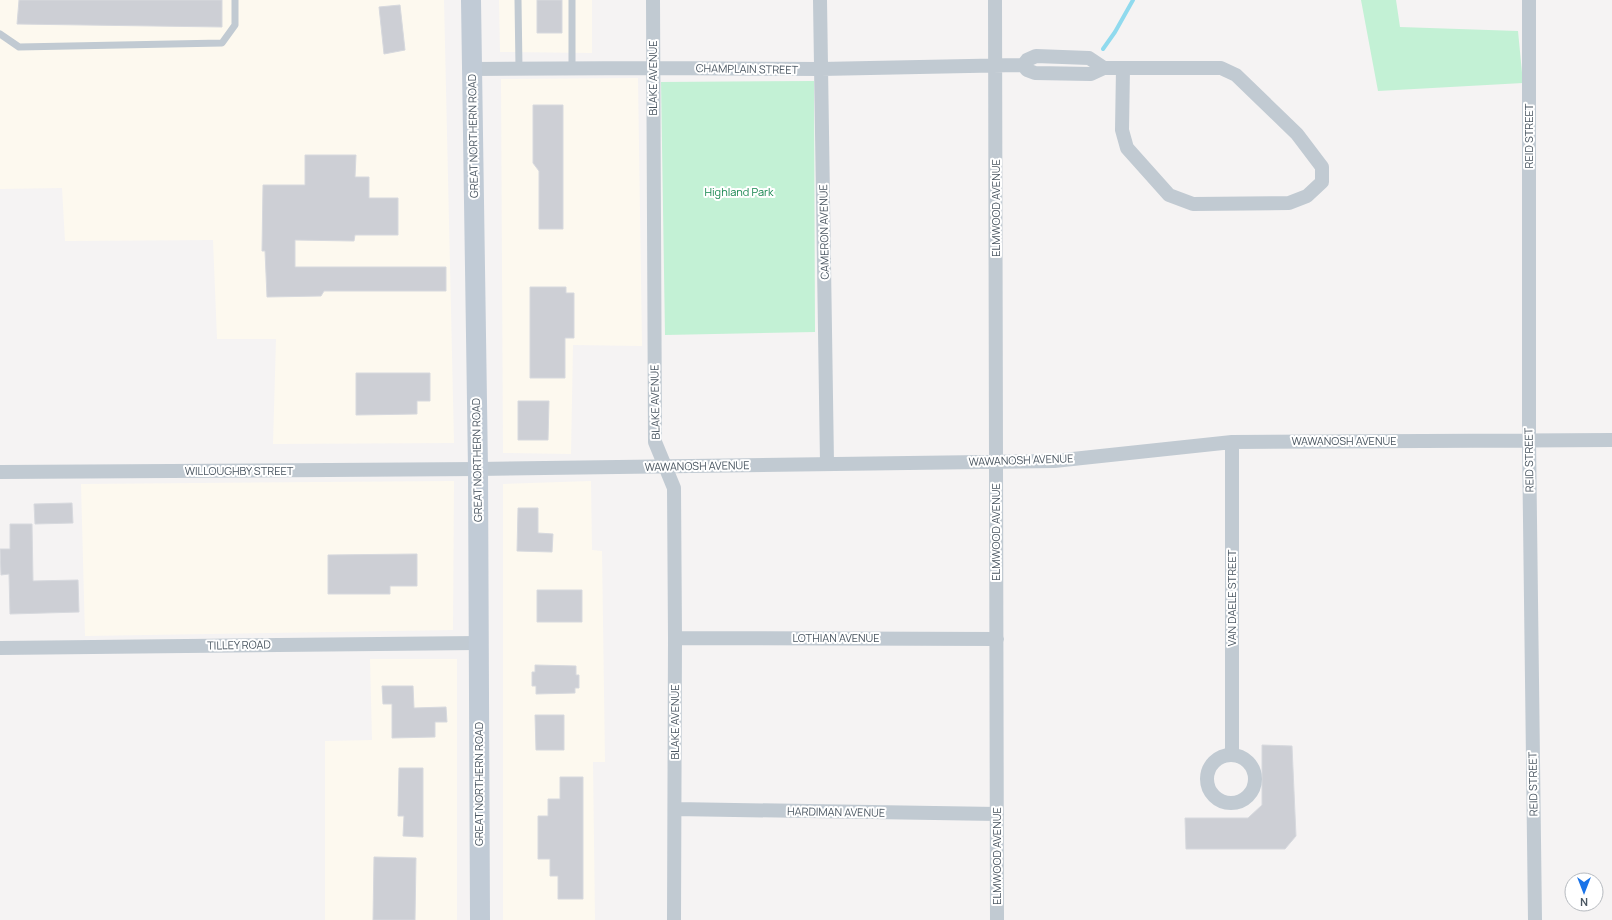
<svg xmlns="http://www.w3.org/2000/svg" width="1612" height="920" font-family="Manrope,sans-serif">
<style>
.commercial{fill:#fdf9ef}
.green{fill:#c3f1d5}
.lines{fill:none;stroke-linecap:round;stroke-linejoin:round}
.stream{stroke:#90daee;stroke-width:4}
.building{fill:#cdcfd5;stroke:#d7d9de}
.lane{stroke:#c1cad2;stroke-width:7}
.street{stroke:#c1cad2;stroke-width:14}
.secondary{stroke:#c1cbd6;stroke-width:20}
.labels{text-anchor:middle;stroke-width:4;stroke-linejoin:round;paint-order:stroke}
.street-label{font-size:11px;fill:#4a5661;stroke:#fff}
.park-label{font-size:11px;fill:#17864f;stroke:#fff}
</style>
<rect width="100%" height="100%" fill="#f5f3f3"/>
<path class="commercial" d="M0 0H444L454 443 273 444 276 339H217L213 240 65 241 62 188 0 189Z
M499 0H592V53L500 52Z
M638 78 642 346 573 345 571 454 503 453 501 79Z
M454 481 453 630 85 636 81 484Z
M591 481 592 550 602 551 605 762H593L595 920H503V484Z
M370 659H457V920H325V741L372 740Z"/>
<path class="green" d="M1361 0H1396L1400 27 1518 31 1523 83 1378 91Z
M814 81 815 332 665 335 661 82Z"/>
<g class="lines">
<path class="stream" d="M1103 49 1115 32 1133 0"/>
</g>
<path class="building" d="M19 0H222V27L17 24Z
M537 0H562V33H537Z
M400 5 405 50 384 54 379 7Z
M533 105H563V229H539V171L533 163Z
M305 155H356L355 177H369V198H398V235H355L354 241 295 240V267H446V291H324L321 296 267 297 265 251H262L263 185H305Z
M530 287H566V293H574V338H565V378H530Z
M356 373H430V401H417V414L356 415Z
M518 401H549L548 440H518Z
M72 503 73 523 35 524 34 504Z
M518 508H538V533L553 534 552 552 517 551Z
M10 524H32L33 581 78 580 79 612 10 614 9 574 1 575 0 549H10Z
M417 554V586H390V594H328V555Z
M537 590H582V622H537Z
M535 665 576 666V675H579V688H575V693L536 694V686H532V672H535Z
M382 686H413L414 708 446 707 447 722H435V737L392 738V704H383Z
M535 715H564V750H536Z
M1262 745 1292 746 1296 836 1285 849H1186L1185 818H1248L1262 805Z
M399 768H423V837L403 836 404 816H398Z
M560 777H583V899H558V876H550V859H538V816H548V799H560Z
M374 857 416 858 415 920H373Z"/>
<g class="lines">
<path class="lane" d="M518 0 519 68
M572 0V68
M0 34 19 47 222 43 235 25V0"/>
<path class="street" d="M653 0 655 442 674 488 675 638 674 920
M820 0 827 463
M995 0 997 920
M1529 0V440L1535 920
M1104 68H1221L1236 75 1297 134 1322 167V182L1307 196 1289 203 1193 204 1169 195 1127 148 1122 130 1123 68
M472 69 653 68 821 69 1023 65 1027 70 1035 73 1091 74 1104 68 1089 58 1036 56 1027 60 1023 65
M1232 442V755
M0 472 478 469 1054 461 1232 442 1612 440
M675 638 997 639
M0 648 478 643
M1207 779a24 24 0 1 1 48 0a24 24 0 1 1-48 0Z
M675 809 997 814"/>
<path class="secondary" d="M471 0 478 469 480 920"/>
</g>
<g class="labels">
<g class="street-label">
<text transform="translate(747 69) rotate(1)" y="4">CHAMPLAIN STREET</text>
<text transform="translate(653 78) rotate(-90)" y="4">BLAKE AVENUE</text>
<text transform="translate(473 136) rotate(-91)" y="4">GREAT NORTHERN ROAD</text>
<text transform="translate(1529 136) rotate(-90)" y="4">REID STREET</text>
<text transform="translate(996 208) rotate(-90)" y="4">ELMWOOD AVENUE</text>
<text transform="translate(824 232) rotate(-91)" y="4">CAMERON AVENUE</text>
<text transform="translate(655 402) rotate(-91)" y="4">BLAKE AVENUE</text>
<text x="1344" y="445">WAWANOSH AVENUE</text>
<text transform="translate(477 460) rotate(-91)" y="4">GREAT NORTHERN ROAD</text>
<text transform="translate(1021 460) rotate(-2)" y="4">WAWANOSH AVENUE</text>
<text transform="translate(1529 460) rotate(-91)" y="4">REID STREET</text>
<text transform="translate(697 466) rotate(-1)" y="4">WAWANOSH AVENUE</text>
<text x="239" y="475">WILLOUGHBY STREET</text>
<text transform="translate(996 532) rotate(-90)" y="4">ELMWOOD AVENUE</text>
<text transform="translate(1232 598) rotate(-90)" y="4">VAN DAELE STREET</text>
<text x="836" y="642">LOTHIAN AVENUE</text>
<text transform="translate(239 645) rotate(-1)" y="4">TILLEY ROAD</text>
<text transform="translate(675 722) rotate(-90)" y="4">BLAKE AVENUE</text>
<text transform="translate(479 784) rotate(-90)" y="4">GREAT NORTHERN ROAD</text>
<text transform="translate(1533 784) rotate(-91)" y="4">REID STREET</text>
<text transform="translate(836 812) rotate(1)" y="4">HARDIMAN AVENUE</text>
<text transform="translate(997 856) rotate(-90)" y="4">ELMWOOD AVENUE</text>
</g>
<g class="park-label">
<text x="739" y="196">Highland Park</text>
</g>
</g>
<g transform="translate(1584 892) rotate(180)"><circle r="19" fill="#ffffff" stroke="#b7bbc0"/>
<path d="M0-3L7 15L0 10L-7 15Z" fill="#1a73e8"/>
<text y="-6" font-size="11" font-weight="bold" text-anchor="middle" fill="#4a5661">N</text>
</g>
</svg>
